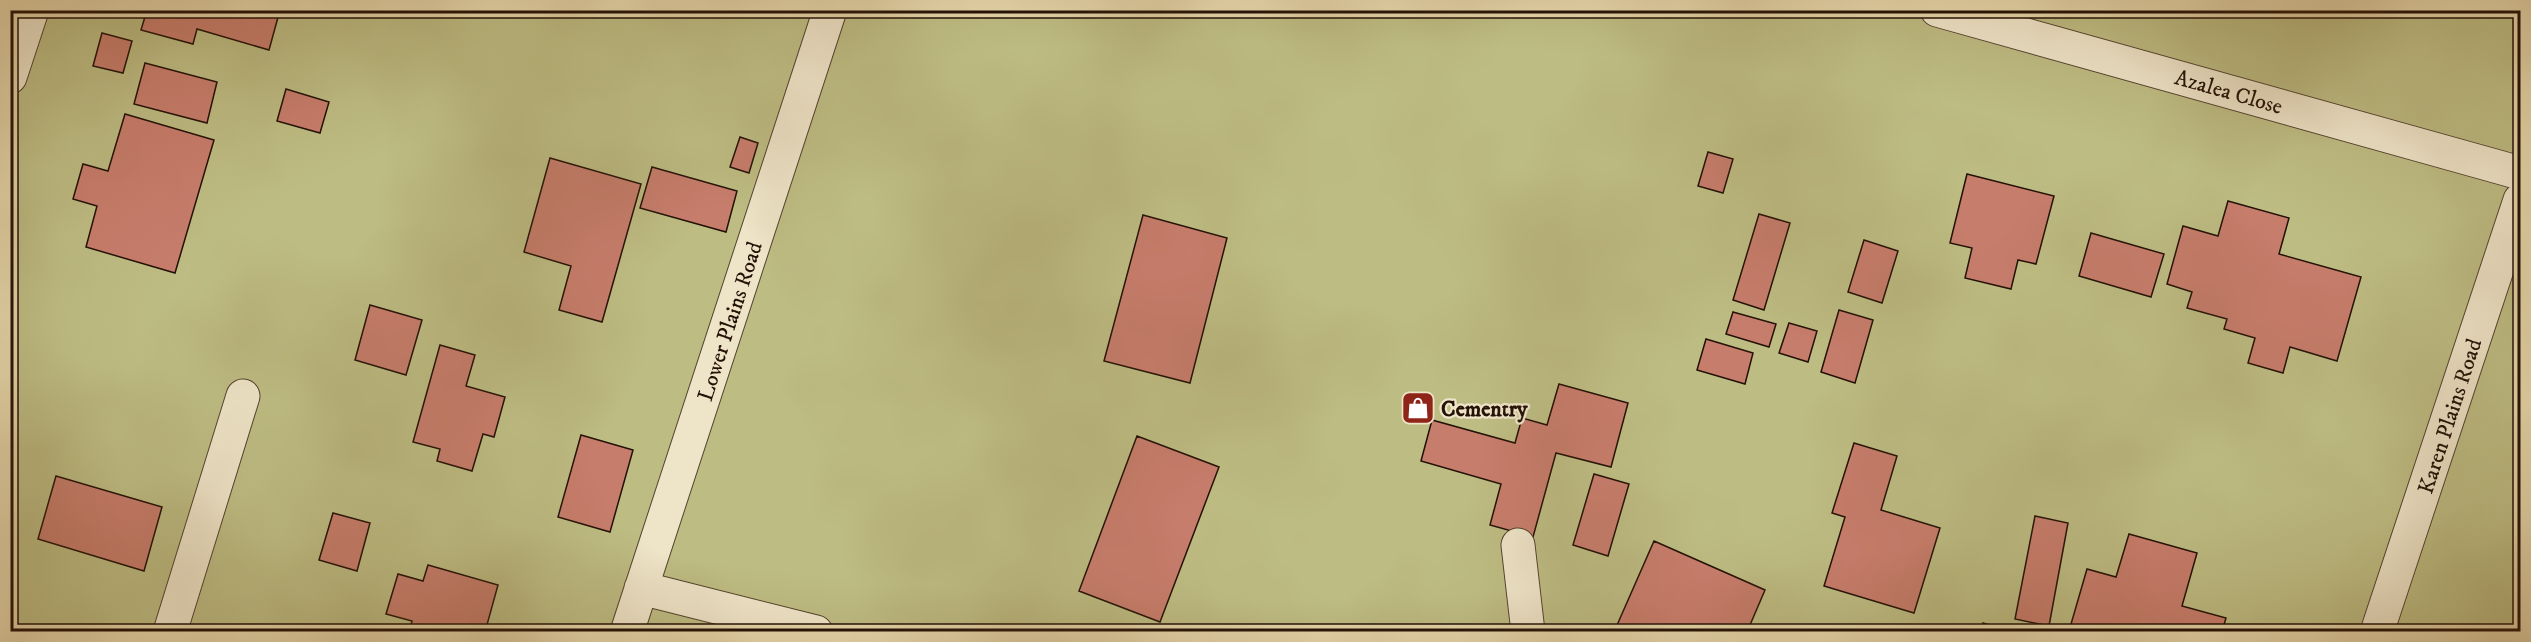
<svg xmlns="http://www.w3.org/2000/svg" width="2531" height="642" font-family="'IM FELL DW Pica',serif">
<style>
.green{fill:#bdbc83;stroke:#706644;stroke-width:1.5}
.building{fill:#c77d6c;stroke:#231106;stroke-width:1.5}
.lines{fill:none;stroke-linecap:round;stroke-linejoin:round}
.minor-casing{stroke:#54422f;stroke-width:35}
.minor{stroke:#eee4c8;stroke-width:33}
.labels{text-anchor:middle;stroke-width:4.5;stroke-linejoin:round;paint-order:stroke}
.street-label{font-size:22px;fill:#231106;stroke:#eee4c8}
.poi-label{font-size:22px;font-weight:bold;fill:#231106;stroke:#eee4c8;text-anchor:start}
</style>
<rect width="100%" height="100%" fill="#e5d6aa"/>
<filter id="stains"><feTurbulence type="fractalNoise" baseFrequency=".00333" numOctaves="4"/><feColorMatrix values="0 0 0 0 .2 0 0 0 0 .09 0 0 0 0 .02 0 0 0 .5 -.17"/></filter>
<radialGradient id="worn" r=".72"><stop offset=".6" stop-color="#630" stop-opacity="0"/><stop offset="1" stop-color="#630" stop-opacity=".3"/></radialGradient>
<path class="green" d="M11 11H2520V631H11Z"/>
<path class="building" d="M147 10H280L269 50 197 29 193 44 141 30Z
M102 33 132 41 123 73 93 66Z
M145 63 217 82 207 123 134 104Z
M286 89 329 102 320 133 277 121Z
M125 114 214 140 175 273 86 247 97 206 73 199 83 164 108 171Z
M740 137 758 143 749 173 730 167Z
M1708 152 1733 159 1723 193 1698 186Z
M550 158 641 184 602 322 559 310 571 266 524 252Z
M652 167 737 191 726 232 640 208Z
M1967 174 2054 196 2036 264 2018 260 2011 289 1965 278 1972 248 1950 243Z
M2228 201 2289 218 2279 254 2361 277 2337 361 2290 347 2283 373 2248 363 2255 338 2224 329 2227 319 2187 308 2192 292 2167 284 2183 226 2218 236Z
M1759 214 1790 223 1764 310 1733 300Z
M1143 215 1227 238 1190 383 1104 361Z
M2091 233 2164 254 2151 297 2079 276Z
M1864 240 1898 251 1882 303 1848 292Z
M370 305 422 320 406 375 355 360Z
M1839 310 1873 320 1855 383 1821 372Z
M1733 312 1776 324 1769 347 1726 334Z
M1789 323 1817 331 1808 362 1779 353Z
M1706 339 1753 353 1745 384 1697 370Z
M440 345 475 355 466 386 505 397 494 437 483 434 472 471 437 461 440 449 413 442Z
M1559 384 1628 403 1611 467 1556 453 1533 537 1490 525 1501 484 1421 461 1432 420 1515 443 1522 418 1547 425Z
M581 435 633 450 610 532 558 517Z
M1137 436 1219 467 1160 622 1079 591Z
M1854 443 1897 456 1881 510 1940 528 1914 613 1824 586 1845 517 1832 513Z
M1594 474 1629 484 1608 556 1573 545Z
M56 476 162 507 144 571 38 539Z
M333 513 370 523 357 571 319 560Z
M2035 516 2068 523 2049 626 2015 619Z
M2129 534 2197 553 2182 606 2226 618 2222 632 2069 631 2087 569 2116 577Z
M1654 541 1765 590 1747 632H1614Z
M428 565 498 585 485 632H409L412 621 386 614 398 574 423 581Z
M1983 623 2015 632H1981Z"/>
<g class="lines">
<defs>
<path id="minor" d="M1937 10 2520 173
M10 77 32 10
M1518 545 1528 632
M641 588 816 632
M170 632 243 396
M627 632 830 10
M2377 632 2520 200"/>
</defs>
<use href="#minor" class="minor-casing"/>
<use href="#minor" class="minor"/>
</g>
<defs>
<symbol id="shop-square" viewBox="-11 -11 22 22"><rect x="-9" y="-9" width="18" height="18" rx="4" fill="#8f2418" stroke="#eee4c8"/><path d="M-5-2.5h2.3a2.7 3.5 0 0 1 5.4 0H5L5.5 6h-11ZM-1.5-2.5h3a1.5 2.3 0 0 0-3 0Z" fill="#fff"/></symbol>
</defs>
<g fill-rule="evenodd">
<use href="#shop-square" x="1399" y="389" width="38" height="38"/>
</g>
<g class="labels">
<g class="street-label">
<text transform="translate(2229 91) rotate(16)" y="8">Azalea Close</text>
<text transform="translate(729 321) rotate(-72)" y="8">Lower Plains Road</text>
<text transform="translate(2449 416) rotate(-72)" y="8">Karen Plains Road</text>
</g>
<g class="poi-label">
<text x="1441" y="416">Cementry</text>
</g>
</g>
<rect width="2531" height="642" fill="none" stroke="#e5d6aa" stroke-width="36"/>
<rect x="12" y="12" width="2507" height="618" fill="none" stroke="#231106" stroke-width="3"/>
<rect x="18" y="18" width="2495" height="606" fill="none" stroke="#231106" stroke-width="1.5"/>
<rect width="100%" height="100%" filter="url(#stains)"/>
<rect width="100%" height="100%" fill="url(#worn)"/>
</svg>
